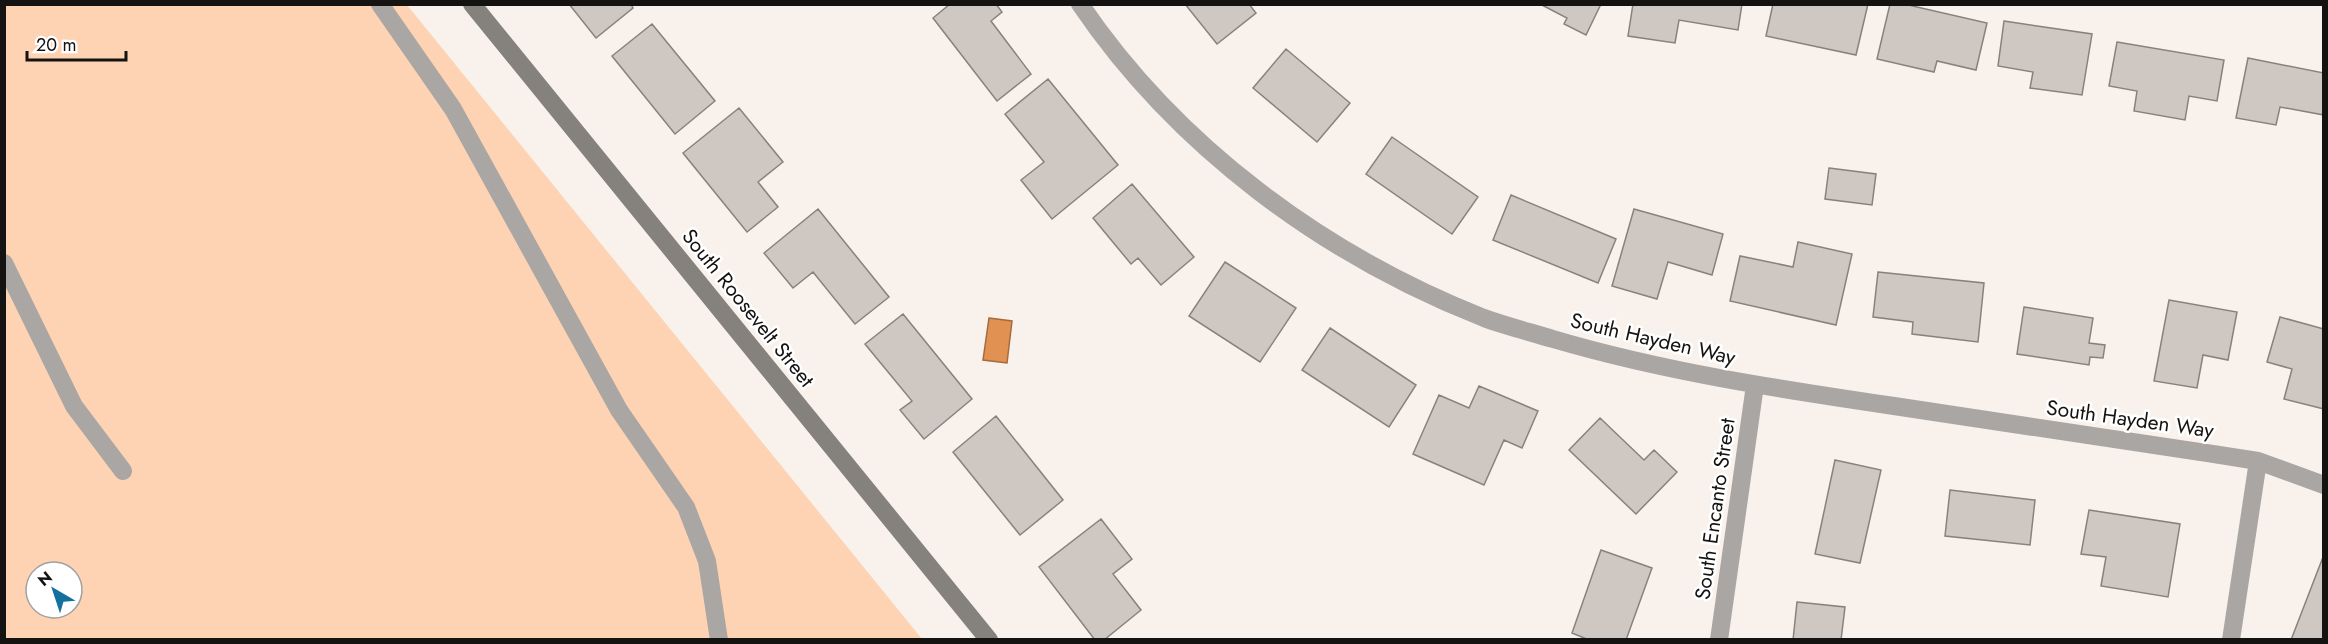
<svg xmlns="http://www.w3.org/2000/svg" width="2328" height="644" font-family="Jost,sans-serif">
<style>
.green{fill:#fdd3b4;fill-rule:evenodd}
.water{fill:#e19151;stroke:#a46b3e;stroke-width:1.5}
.building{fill:#cec7c2;stroke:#88827d;stroke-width:1.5}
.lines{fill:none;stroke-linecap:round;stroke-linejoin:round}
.lane{stroke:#a9a6a3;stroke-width:18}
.street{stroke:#a9a6a3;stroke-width:18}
.secondary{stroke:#85817d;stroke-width:18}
.labels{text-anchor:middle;stroke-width:5;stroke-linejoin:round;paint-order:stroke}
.street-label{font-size:21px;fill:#151311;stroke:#fff}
</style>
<rect width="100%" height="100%" fill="#f8f1ec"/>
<path class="green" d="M4 5H407L922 639H5ZM36 572H72V608H36Z"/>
<path class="water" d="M989 318 1012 321 1007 363 983 360Z"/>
<path class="building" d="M569 4H631L633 8 596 38Z
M950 4H996L1002 12 991 21 1031 74 997 101 933 18Z
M1185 4H1249L1256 13 1217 44Z
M1540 4H1601L1586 35 1564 24 1567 18Z
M1633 4H1742L1738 30 1679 20 1675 43 1628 36Z
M1773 4H1868L1856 55 1766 36Z
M1890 4H1904L1987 23 1976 70 1937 61 1934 72 1877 59Z
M2004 21 2092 34 2082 95 2030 88 2033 72 1998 66Z
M652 24 715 101 675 134 612 56Z
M2117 42 2224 60 2217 101 2189 96 2185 120 2134 111 2137 91 2109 86Z
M1286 49 1350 103 1317 142 1253 88Z
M2248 58 2324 73V115L2280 107 2276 125 2236 118Z
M1048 79 1118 165 1052 219 1021 180 1044 162 1005 114Z
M739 108 783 162 758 182 778 207 747 232 683 153Z
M1392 137 1478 197 1452 234 1366 174Z
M1829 168 1876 174 1872 205 1825 199Z
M1132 184 1194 257 1161 285 1138 258 1131 264 1093 218Z
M1511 195 1616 239 1598 283 1493 240Z
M818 209 889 297 855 324 813 272 793 288 764 253Z
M1634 209 1723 234 1712 275 1668 262 1657 299 1612 286Z
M1798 242 1852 254 1836 325 1730 301 1740 256 1793 267Z
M1225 262 1296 308 1260 362 1189 316Z
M1878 272 1984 283 1978 342 1912 334 1913 322 1873 317Z
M2169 300 2237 312 2228 360 2203 355 2197 388 2154 381Z
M2024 307 2093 318 2089 343 2105 345 2103 358 2090 357 2089 365 2017 354Z
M903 314 972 399 924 439 900 410 912 401 865 344Z
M2280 317 2324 329V409L2284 399 2292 369 2267 362Z
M1330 328 1416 385 1389 427 1302 370Z
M1479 386 1538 411 1522 448 1504 440 1484 485 1413 454 1439 395 1469 408Z
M996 416 1063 500 1020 535 953 452Z
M1600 418 1644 460 1654 450 1677 472 1636 514 1569 450Z
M1835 460 1881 470 1860 563 1815 554Z
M1950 490 2035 500 2030 545 1945 536Z
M2089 510 2180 524 2168 597 2101 586 2106 557 2081 554Z
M1101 519 1132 559 1113 574 1141 610 1104 640H1095L1039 567Z
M1601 550 1652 568 1626 640H1589L1572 633Z
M2323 557 2324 640H2291Z
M1797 602 1845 607 1841 640H1793Z"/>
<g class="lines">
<path class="lane" d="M380 4 453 109 619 410 686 507 707 561 719 640
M4 263 74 406 123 471"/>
<path class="street" d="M1080 4C1177 147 1324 255 1484 318 1506 326 1530 332 1553 339 1665 372 1779 389 1894 406 2016 424 2137 442 2258 461L2324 485
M1719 640 1755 385
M2231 640 2258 461"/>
<path class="secondary" d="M472 4 989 640"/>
</g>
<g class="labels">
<g class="street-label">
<text transform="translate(748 308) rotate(51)" y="7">South Roosevelt Street</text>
<text transform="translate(1653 339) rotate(13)" y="7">South Hayden Way</text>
<text transform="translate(2130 419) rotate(8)" y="7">South Hayden Way</text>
<text transform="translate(1715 509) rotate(-82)" y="7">South Encanto Street</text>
</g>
</g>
<rect width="2328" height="644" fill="none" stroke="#151311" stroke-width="12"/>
<g transform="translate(54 590) rotate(321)"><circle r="28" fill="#ffffff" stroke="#a1a1a0" stroke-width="1.5"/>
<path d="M0-4.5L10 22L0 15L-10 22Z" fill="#14709f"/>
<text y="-9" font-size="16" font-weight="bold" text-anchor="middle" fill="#151311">N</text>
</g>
<path d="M27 51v9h99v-9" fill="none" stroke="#151311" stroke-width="3"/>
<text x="36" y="51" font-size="18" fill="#151311" stroke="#ffffff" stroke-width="4.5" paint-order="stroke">20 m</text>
</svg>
